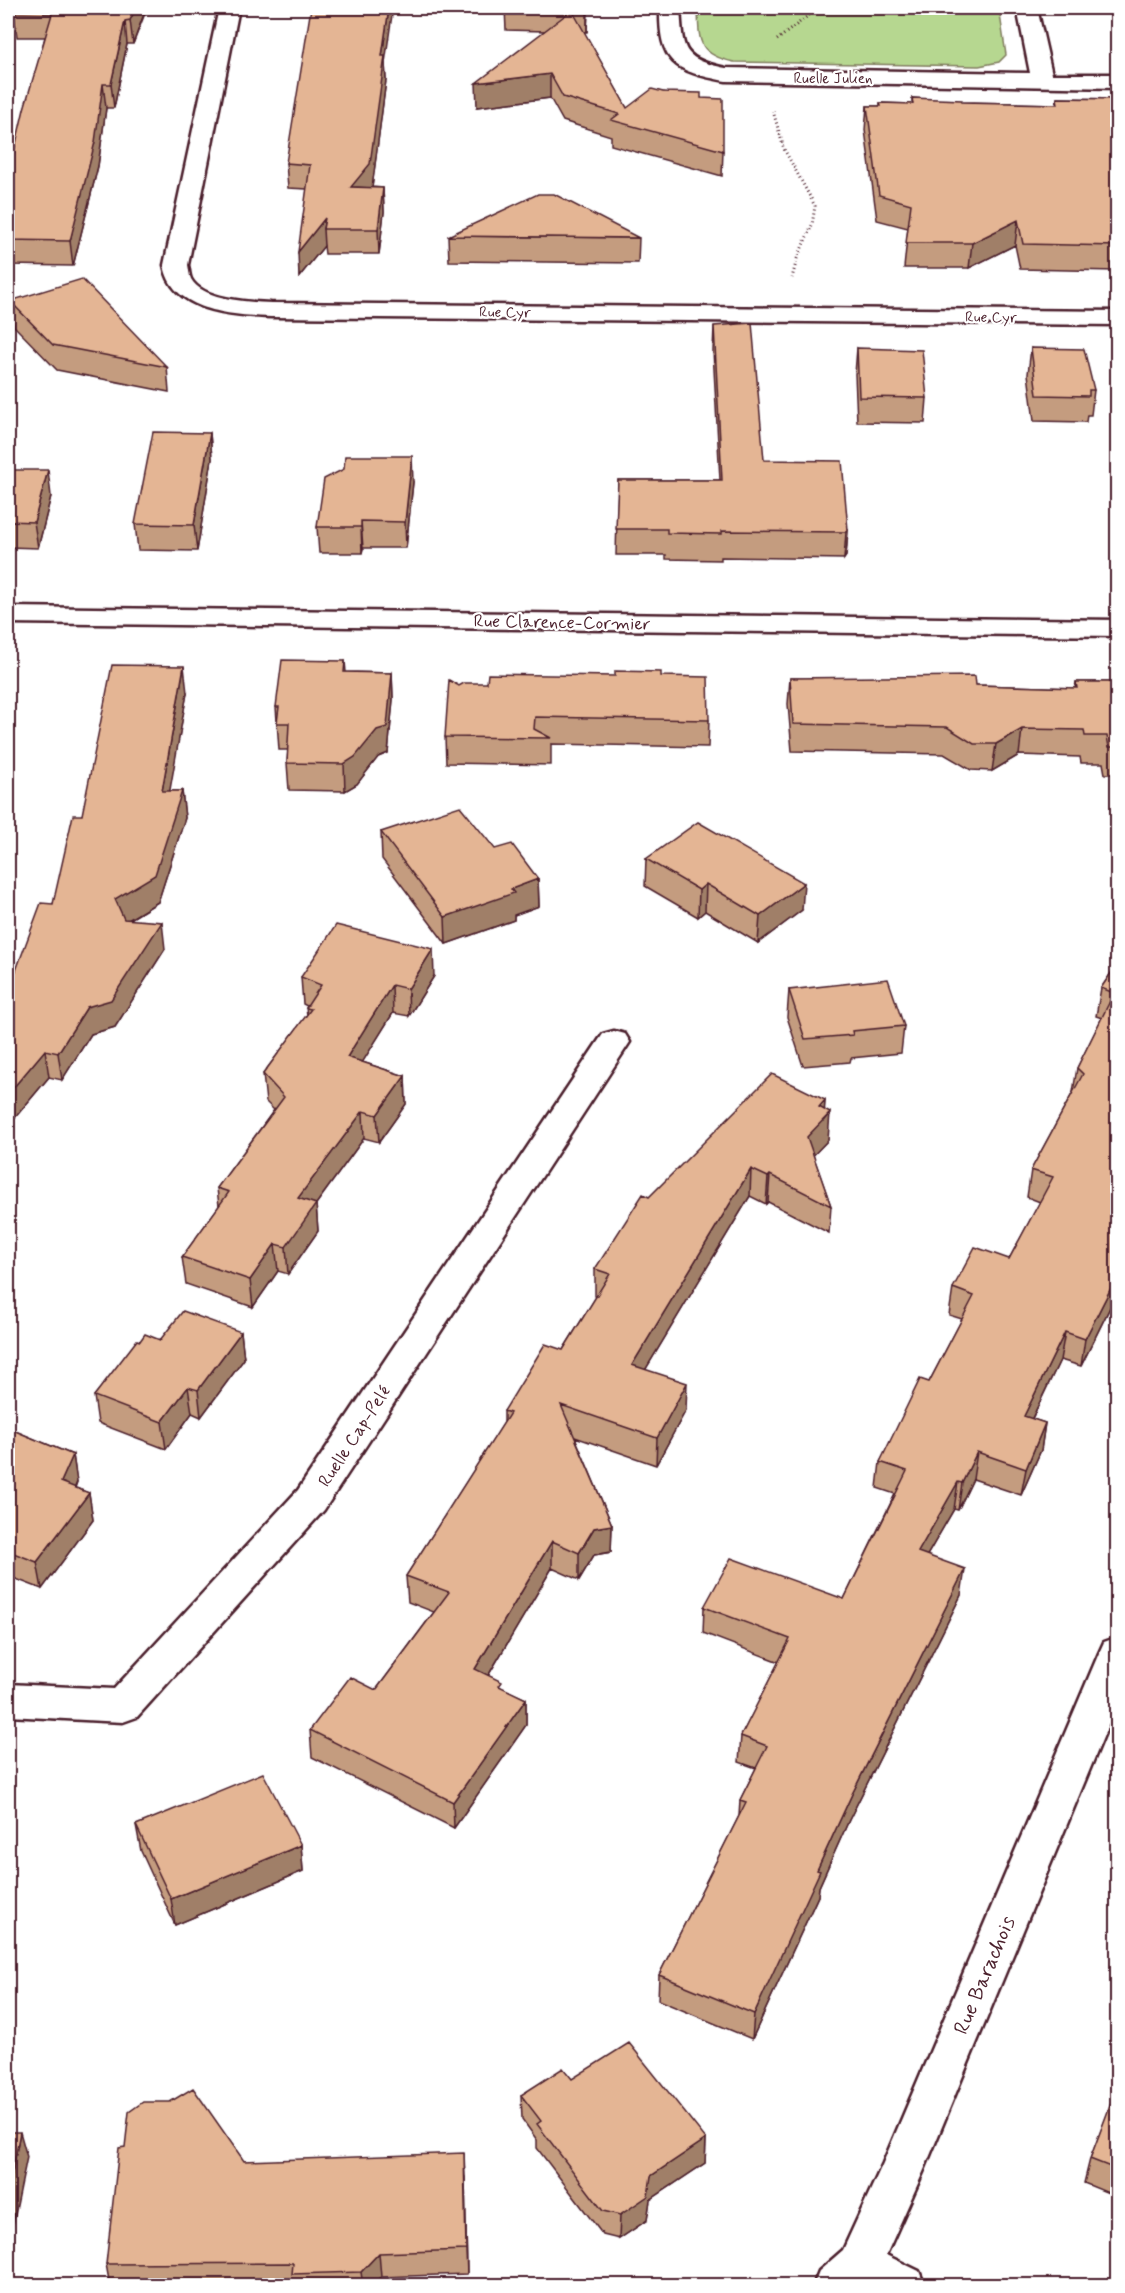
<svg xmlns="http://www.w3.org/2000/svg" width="1125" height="2293" font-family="Mynerve,sans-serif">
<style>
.green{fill:#b6d790;stroke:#807b5e;stroke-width:1.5}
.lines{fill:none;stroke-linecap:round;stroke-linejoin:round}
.minor-casing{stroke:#4a1f2b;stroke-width:5}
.path{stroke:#4a1f2b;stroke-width:3;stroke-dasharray:1 3;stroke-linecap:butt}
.minor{fill:#fff;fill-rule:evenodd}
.wall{fill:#c49c7f;stroke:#4a1f2b;stroke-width:1.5}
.shaded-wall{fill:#a07f68;stroke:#4a1f2b;stroke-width:1.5}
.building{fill:#e4b594;stroke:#4a1f2b;stroke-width:1.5}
.labels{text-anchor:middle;stroke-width:4.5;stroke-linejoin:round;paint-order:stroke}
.far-street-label{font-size:15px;fill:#4a1f2b;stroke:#fff}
.street-label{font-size:18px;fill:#4a1f2b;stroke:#fff}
.near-street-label{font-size:21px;fill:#4a1f2b;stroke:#fff}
</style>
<rect width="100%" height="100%" fill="#fff"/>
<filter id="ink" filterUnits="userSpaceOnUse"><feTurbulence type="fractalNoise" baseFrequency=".0167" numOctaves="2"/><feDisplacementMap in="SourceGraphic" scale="12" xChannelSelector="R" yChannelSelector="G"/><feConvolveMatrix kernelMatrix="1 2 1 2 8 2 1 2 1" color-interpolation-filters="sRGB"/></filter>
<g filter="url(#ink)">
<path class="green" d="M698 8H999L1006 55 999 62 979 66 734 62C697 54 699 41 698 8Z"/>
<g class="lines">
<defs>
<path id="minor" d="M219 8H239L188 265C189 269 189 275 191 279 202 300 250 302 271 303L1118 311V325L271 317C232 315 172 312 164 265Z
M660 8H680C683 48 680 59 726 68L1030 73 1017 8H1037L1052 74H1118V88L726 81C674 71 659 63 660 8Z
M8 607 1118 620V636L8 623Z
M614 1031 625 1034 630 1042 324 1510 137 1717 123 1722 8 1716V1684L114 1689 298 1490 603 1034Z
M1118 1637V1701L924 2170 886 2255 919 2271 925 2286H813L819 2271 843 2250 883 2163 1099 1653 1104 1642Z"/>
</defs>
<use href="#minor" class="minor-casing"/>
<path class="path" d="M777 40 818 8
M773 111 784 149 815 206 812 225 797 259 792 278"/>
<use href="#minor" class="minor"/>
</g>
<path class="wall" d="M505 8H588L587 32H584L627 108 663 92 701 98 723 151 722 176 611 145V136L563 121 550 98 477 107 545 31 506 30Z
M146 11 133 44H127L114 108H106L98 166 73 266 8 265V178L45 37H17L14 13Z
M385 63 386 80 372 187 383 188 384 212 379 254H325L324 246 299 277 307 189 288 188 286 163Z
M912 98 962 102 1056 104 1057 98 1118 99V268L1117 271 1020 269 1015 245 969 268H904L908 228 877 220 865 130 867 106H880V103L912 104Z
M448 236 639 238 638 263 449 261Z
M10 301 167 367 169 392 57 370 14 326Z
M714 326 764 460 848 530 846 556 844 559 721 557V560L666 559V555H616L618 480H720L713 351Z
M857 348 927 398 925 423 857 422 855 374Z
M1031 348 1094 390 1091 415H1087L1086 422 1034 421 1028 374Z
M210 433 212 459 197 551 138 550 135 524Z
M8 470 51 496 38 548 8 547Z
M413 482 406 548H363L362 553H319L317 527Z
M345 661 346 672 392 673 393 699 388 753 378 757 357 784 345 791 289 790 287 763 288 750H279L276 707Z
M661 676 709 720 708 747 551 744V765L446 763 445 737 487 683Z
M790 678 976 685 1075 688 1076 682H1118V774H1105L1103 763H1081L1080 757 1019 755 992 771 971 770 944 754 792 751 788 704Z
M187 693 169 791H182L185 818 158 902 129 920 165 949 115 1027 91 1034 62 1080 49 1077 8 1126V992L53 904 82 815Z
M381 832 495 849 538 879 539 906 514 915V920L446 944 382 859Z
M646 859 802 910 758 943 705 911 698 917 645 886Z
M1118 963V1291L1081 1366 1060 1360 1032 1419 1045 1423 1041 1450 1021 1495 973 1479 958 1510 954 1509 927 1555 961 1595 849 1820 819 1887 818 1896 752 2039 658 2000 659 1975 739 1816 740 1800 756 1768 739 1762 741 1736 779 1662 703 1633 704 1607 844 1599 895 1494 877 1488 880 1462 929 1382 962 1319 949 1315 953 1288 1009 1259 1040 1202 1027 1197 1031 1170 1073 1092 1077 1068 1102 1018 1096 1016 1101 988Z
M434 976 409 1016 393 1013 362 1062 405 1076 406 1104 379 1142 364 1138 316 1204 318 1231 288 1274 278 1271 253 1307 186 1284 182 1257 219 1206 217 1188 274 1110 266 1102 263 1074 307 1015 306 1008 307 1006 303 1004 301 977Z
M789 990 904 1026 901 1053 851 1058 850 1062 803 1066 787 1017Z
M825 1100 824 1110 828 1140 813 1155 831 1206 829 1233 768 1202 766 1204 750 1196 645 1370 686 1410 656 1465 575 1437 612 1525 611 1552 594 1555 579 1580 552 1568 488 1676 502 1688 526 1699V1725L454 1828 312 1757 310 1730 376 1690 434 1612 408 1602 406 1576 504 1423V1411L563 1350 596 1297 595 1296V1269L649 1197Z
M241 1332 244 1359 201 1417 192 1413 166 1449 98 1423 94 1396 140 1341Z
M8 1428 73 1455 77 1482 75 1488 89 1493 93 1520 42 1589 8 1576Z
M136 1825 301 1845 303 1871 175 1925 141 1851Z
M572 2079 706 2139 705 2163 650 2200 647 2220 619 2239 603 2235 537 2148V2140L522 2119 521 2095Z
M1118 2087V2197L1084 2183 1090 2159Z
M244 2161 465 2177 467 2274 381 2277 373 2286H110L106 2264Z"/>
<path class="shaded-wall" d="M136 8H146L133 44 130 20Z
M389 8H393L385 63 386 80 372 188 351 187 382 56Z
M587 8H588L587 32Z
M125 21 127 44 114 108 111 84Z
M550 74V98L477 107 476 83Z
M103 84 106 108 98 166 73 266 70 241Z
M383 188 384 212 379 254 378 229Z
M325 218 323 229 324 246 299 277 298 252Z
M1018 220 1015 245 969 268 972 243Z
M210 433 212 459 197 551 194 525Z
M412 456 413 482 406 548 405 522Z
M48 470 51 496 38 548 34 522Z
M361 521 363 548 362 553 361 527Z
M848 530 846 556 844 559 846 532Z
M184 666 187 693 165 818 162 791Z
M392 673 393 699 388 753 378 757 357 784 345 791 344 764Z
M1022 729 1019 755 992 771 996 744Z
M182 791 185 818 158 902 118 926 115 899Z
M538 879 539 906 514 915V920L446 944 445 917 511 889Z
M804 883 802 910 758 943 760 916Z
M706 884 705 911 698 917 699 890Z
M162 922 165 949 115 1027 91 1034 62 1080 58 1053 87 1007Z
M433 949 434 976 409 1016 408 989Z
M392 985 393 1013 349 1084 347 1057Z
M45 1050 49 1077 8 1126V1094Z
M405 1076 406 1104 379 1142 377 1115Z
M825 1100 824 1120 830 1113 828 1140 805 1164 807 1137 819 1107Z
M363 1111 364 1138 316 1204 318 1231 288 1274 286 1247 298 1198Z
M751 1169 750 1196 632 1392V1365Z
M770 1175 768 1202 766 1204 768 1177Z
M275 1244 278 1271 253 1307 250 1280Z
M1118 1274V1291L1081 1366 1085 1339Z
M241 1332 244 1359 201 1417 198 1390Z
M1065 1332 1060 1360 1020 1443 1024 1416Z
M687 1383 686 1410 656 1465 657 1438Z
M188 1387 192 1413 166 1449 162 1422Z
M1045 1423 1041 1450 1021 1495 1026 1469Z
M977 1452 973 1479 958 1510 962 1483Z
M73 1455 77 1482 66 1509 61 1482Z
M958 1482 954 1509 914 1578 918 1552Z
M89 1493 93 1520 42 1589 37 1562Z
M612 1525 611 1552 594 1555 579 1580V1553L594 1528Z
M552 1541V1568L476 1696 475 1669Z
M965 1569 961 1595 849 1820 819 1887 818 1896 752 2039 754 2014 817 1870 852 1794Z
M526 1699V1725L454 1828 453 1802Z
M301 1845 303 1871 175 1925 171 1899Z
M20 2132 27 2157 8 2249V2194Z
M706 2139 705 2163 650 2200 647 2220 619 2239 620 2215 651 2176Z
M464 2153 465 2177 467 2274 466 2250Z
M379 2253 381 2277 373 2286H363L361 2272Z"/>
<path class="building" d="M15 8H136L130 20 125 21 111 84H103L95 142 70 241 8 240V178L24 109 52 14 14 13Z
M311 8H389L382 56H385L370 164 351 187 383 188 378 229H323L325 218 298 252 310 165 286 163Z
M572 10 627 108 652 89 663 92 701 93V98L723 99V151L611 120 619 114 563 97 550 74 476 83Z
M912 98 962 100V102L1058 104 1057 98 1118 99V246L1023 244 1018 220 972 243H906L911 204 879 195 867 106H881L880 103 913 104Z
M538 194H554L639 238 448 236Z
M82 279 167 367 53 345 10 301Z
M752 323 764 460 842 461 848 530 846 532 722 531V534L667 533V529H616L618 480H722L714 326Z
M857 348 922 350 927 398 859 397Z
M1031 348 1084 349 1094 390H1089V396L1037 395Z
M153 432 210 433 194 525 135 524Z
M345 456H412L405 522 361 521V527H317L324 479 344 469Z
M8 470H48L34 522 8 521Z
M282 660 345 661 344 672 392 673 387 727 377 730 355 757 344 764 287 763 289 723H277L279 707H276Z
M112 665 184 666 162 791H182L155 875 115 899 124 919 162 922 111 1000 87 1007 58 1053 45 1050 8 1094V992L41 903 53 904 73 815H82Z
M615 671 661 672V676L708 677 709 720 535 717 534 729 551 738 445 737 449 680 459 686 464 683H487L488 674 615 676Z
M975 676 976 685 1077 688 1076 682H1118V747H1109L1107 736H1085L1084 730 1022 729 996 744H974L947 727 793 724 790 678Z
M460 806 495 849 512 844 538 879 511 889 514 893 445 917 381 832Z
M698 822 804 883 760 916 706 884 699 890 646 859Z
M336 925 433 949 408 989 392 985 347 1057 405 1076 377 1115 363 1111 298 1198 316 1204 286 1247 275 1244 250 1280 182 1257 229 1192 217 1188 284 1097 263 1074 311 1009 306 1008 321 985 301 977Z
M1118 963V1274L1085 1339 1065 1332 1024 1416 1045 1423 1026 1469 977 1452 962 1483 958 1482 918 1552 965 1569 852 1794 817 1870 820 1871 754 2014 659 1975 746 1802 740 1800 767 1746 741 1736 790 1639 704 1607 731 1558 844 1599 907 1471 880 1462 920 1379 929 1382 974 1296 953 1288 975 1247 1009 1259 1053 1177 1031 1170 1083 1074 1077 1068 1114 993 1101 988Z
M888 979 904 1026 852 1031 853 1035 805 1039 789 990Z
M772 1074 825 1100 819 1107 830 1113 807 1137 831 1206 770 1175 768 1177 751 1169 632 1365 687 1383 657 1438 561 1405 612 1525 594 1528 579 1553 552 1541 475 1669 502 1682 499 1686 526 1699 453 1802 310 1730 350 1677 376 1690 449 1592 406 1576 510 1413 504 1411 545 1344 563 1350 610 1274 595 1269 643 1194 649 1197Z
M183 1311 241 1332 198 1390 188 1387 162 1422 94 1396 137 1340 140 1341 145 1334 160 1340Z
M8 1428 73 1455 61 1482 89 1493 37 1562 8 1551Z
M263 1773 301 1845 171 1899 136 1825Z
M629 2043 706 2139 651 2176 648 2196 620 2215 603 2211 537 2124 541 2121 521 2095 563 2068 572 2079Z
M1117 2087H1118V2170L1090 2159Z
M193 2088 244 2161 464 2153 466 2250 379 2253 361 2272 292 2274 293 2263 106 2264 119 2148 125 2147 129 2112 143 2102H170Z
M8 2132H20L8 2194Z"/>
</g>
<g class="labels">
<g class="far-street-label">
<text x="833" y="83">Ruelle Julien</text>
<text transform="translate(505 312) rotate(1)" y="5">Rue Cyr</text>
<text transform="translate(991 317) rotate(1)" y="5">Rue Cyr</text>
</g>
<g class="street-label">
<text transform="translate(562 622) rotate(1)" y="6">Rue Clarence-Cormier</text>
<text transform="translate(354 1436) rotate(-57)" y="6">Ruelle Cap-Pelé</text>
</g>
<g class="near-street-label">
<text transform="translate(984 1975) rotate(-67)" y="7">Rue Barachois</text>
</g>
</g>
<rect width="1125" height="2293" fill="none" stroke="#fff" stroke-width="30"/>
<rect x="15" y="15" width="1095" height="2263" fill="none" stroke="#4a1f2b" stroke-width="2" filter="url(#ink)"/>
</svg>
